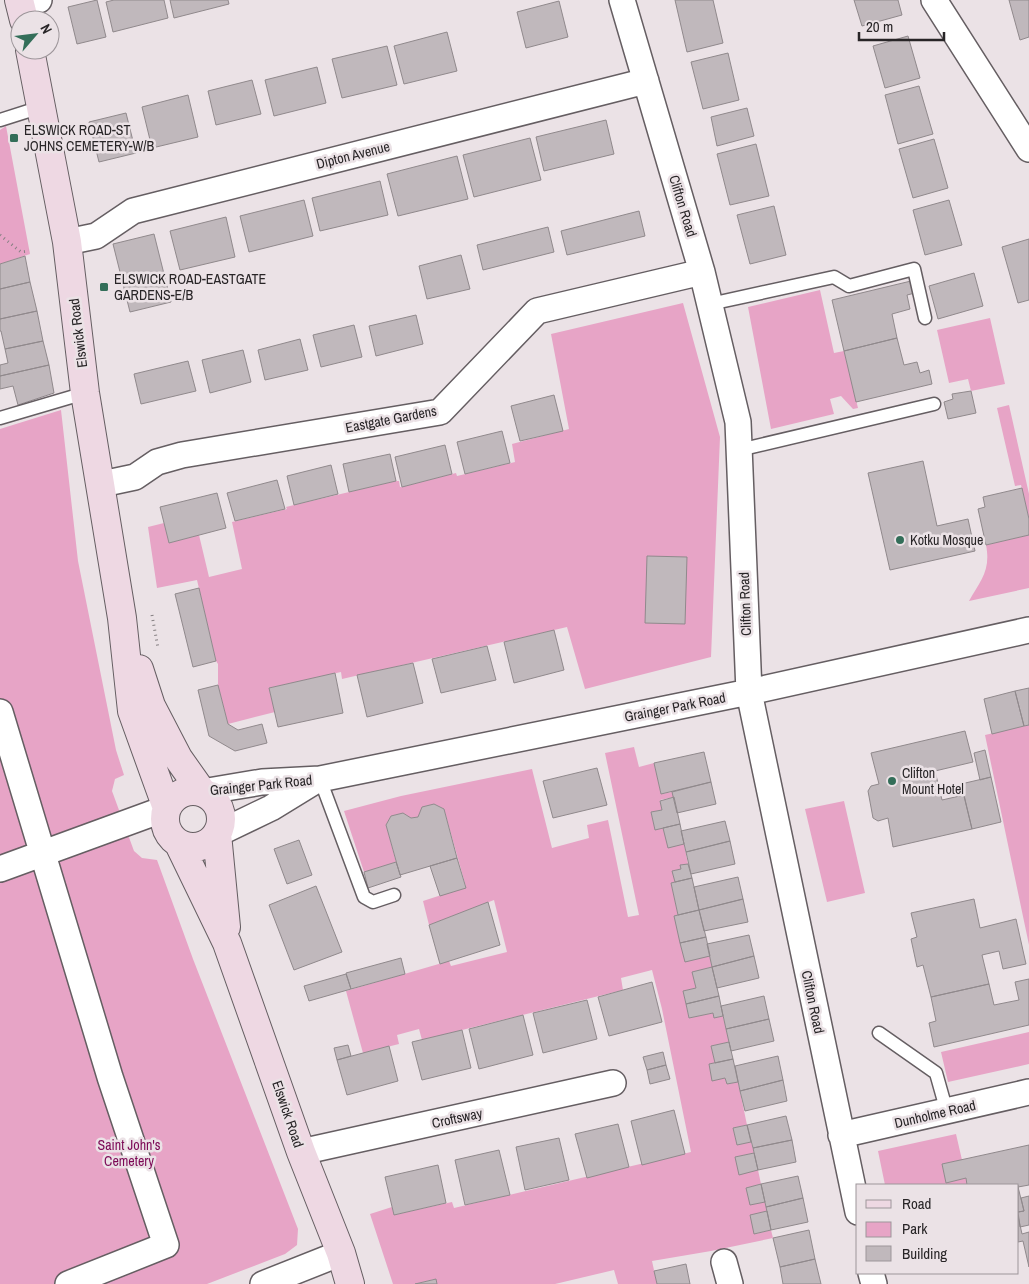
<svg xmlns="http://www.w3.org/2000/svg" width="1029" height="1284" font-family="'Archivo Narrow',sans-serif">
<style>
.green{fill:#e7a4c6}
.building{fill:#c0b8bc;stroke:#90898c}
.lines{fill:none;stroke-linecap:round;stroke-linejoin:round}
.lane-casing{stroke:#655e62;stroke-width:15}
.street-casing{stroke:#655e62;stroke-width:28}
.secondary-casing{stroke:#655e62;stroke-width:30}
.path{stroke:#868083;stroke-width:3;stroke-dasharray:1 4;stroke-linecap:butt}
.lane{stroke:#fff;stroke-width:12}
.street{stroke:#fff;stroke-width:25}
.secondary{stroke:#eed8e3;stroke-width:28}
.poi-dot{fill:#336e59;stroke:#ebe2e6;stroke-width:2}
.labels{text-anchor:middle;stroke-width:5;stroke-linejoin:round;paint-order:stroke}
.poi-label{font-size:14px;fill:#282527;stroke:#ebe2e6;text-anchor:start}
.street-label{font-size:14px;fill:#282527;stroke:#ebe2e6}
.park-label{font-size:14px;fill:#7c0956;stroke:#ebe2e6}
</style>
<rect width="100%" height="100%" fill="#ebe2e6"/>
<path class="green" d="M6 126 30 254 0 264V130Z
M820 290 834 353 844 351 858 408 853 409 841 396 830 399 834 414 771 429 748 307Z
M683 303 720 437 711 657 585 689 567 627 342 679 341 672 269 688 275 712 228 724 218 685V664L216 661 197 580 157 588 148 527 164 523 169 543 199 535 209 577 242 569 232 522 287 509 286 507 294 505 396 481H399L400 487H402L456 473 457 476 515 462 512 444 569 429 551 334Z
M990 318 1005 384 971 391 968 379 949 383 937 330Z
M1009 405 1029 494V519L1021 485 1015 486 997 408Z
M61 410 78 561 116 750 124 775 115 779 112 791 134 851 142 858 157 860 193 959 298 1229 297 1245 285 1254 207 1284H0V429Z
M1029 535V588L969 601C981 580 991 570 986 545Z
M1029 725V945L985 735Z
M634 747 639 767 654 763 661 794 672 792 674 797 660 800 662 810 651 812 655 830 663 828 668 847 684 844 688 864 681 865V869L673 871 675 882 671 883 678 915 675 916 710 956 712 967 692 972 696 988 683 991 689 1018 713 1013 714 1018 723 1016 729 1042 711 1046 715 1063 709 1065 713 1080 725 1078 727 1084 738 1082 747 1125 733 1128 737 1145 751 1142 754 1153 735 1157 740 1174 758 1170 761 1184 746 1188 765 1202 767 1211 755 1234 771 1230 773 1238 711 1251 652 1261 657 1284H618L614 1270 555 1284H437L435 1279 415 1284H393L370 1214 392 1207 394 1215 452 1202 454 1208 691 1152 662 1009 652 970 621 978 623 990 422 1040 419 1029 397 1035 399 1044 363 1053 346 991 449 961 451 966 507 952 494 900 429 925 423 901 466 887 444 809 434 804 422 807 418 817 411 818 403 813 391 816 386 825 396 862 364 872 344 811 401 796 532 769 552 848 589 838 587 825 608 820 628 917 639 915 605 753Z
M844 801 865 893 827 902 805 809Z
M1029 1032V1064L948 1082 941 1052Z
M956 1134 962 1160 942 1164 946 1183 966 1178 967 1185H885L878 1151Z"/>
<path class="building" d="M97 0 106 37 77 44 68 7Z
M114 0H164L168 18 113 32 106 2Z
M170 0H228L229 4 174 18Z
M675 0H713L723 43 687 52Z
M854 0H898L902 15 862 26Z
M1009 0H1029V37L1020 40Z
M559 1 568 37 526 48 517 12Z
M447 32 457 71 404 84 394 46Z
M908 36 920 78 885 88 873 46Z
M387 46 397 85 342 98 332 59Z
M728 53 739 100 703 109 691 62Z
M317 67 326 103 274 116 265 80Z
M252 80 261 114 216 125 208 91Z
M919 86 933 134 898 144 885 95Z
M188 95 198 137 152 148 142 107Z
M747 108 754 136 717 146 711 117Z
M126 113 136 153 99 162 89 122Z
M606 120 614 154 544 171 536 137Z
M530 138 541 180 474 197 463 155Z
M934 139 948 188 913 198 899 149Z
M756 144 769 196 730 205 717 154Z
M457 156 468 199 398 216 387 174Z
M380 181 388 215 320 231 312 198Z
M304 200 313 236 249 252 240 216Z
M949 200 962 245 925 255 913 210Z
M774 206 786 255 750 264 737 215Z
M639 211 645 236 567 255 561 231Z
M226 217 235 257 180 270 170 231Z
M548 227 554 252 483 270 477 245Z
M154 234 171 302 130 312 113 244Z
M1029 239V300L1018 303 1002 247Z
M461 255 470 289 427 299 419 266Z
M25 256 30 282 0 289V264Z
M974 273 983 306 938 319 929 286Z
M911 281 915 293 907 295 910 309 892 314 897 338 844 351 832 300Z
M30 282 37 311 0 319V289Z
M37 311 43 341 5 349 1 331H0V319Z
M416 315 423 344 376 356 369 326Z
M354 325 362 357 321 367 313 335Z
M897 338 904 365 917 362 920 373 929 370 932 384 856 402 844 351Z
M300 339 308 370 265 380 258 350Z
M43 341 49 365 0 376V365L8 363 5 349Z
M243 350 251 382 210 393 202 360Z
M188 361 196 391 141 404 134 374Z
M49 365 54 393 18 405 13 386 0 389V376Z
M971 391 976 413 948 419 944 402 953 399 952 394Z
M554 395 563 431 520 441 511 406Z
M502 431 510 463 465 474 457 442Z
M445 445 452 474 402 487 395 457Z
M390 454 396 481 349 492 343 464Z
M923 461 937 526 968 519 975 551 890 570 868 473Z
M331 465 338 494 294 505 287 476Z
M277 480 285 509 235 521 227 493Z
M1022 488 1029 519V535L986 545 978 509 985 507 983 497Z
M217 493 226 528 169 543 160 507Z
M647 556 687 557 685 624 645 623Z
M199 588 216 661 193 667 175 594Z
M554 630 564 670 514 683 504 642Z
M487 646 496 680 441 693 432 659Z
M413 663 423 703 367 717 357 675Z
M335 673 343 713 278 727 269 688Z
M218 685 228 724 238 730 262 724 267 743 235 751 209 736 198 690Z
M1029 688V725L1024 726 1015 691Z
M1015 691 1024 726 992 734 984 699Z
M965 731 973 762 935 771 942 800 964 795 972 829 893 847 888 818 878 821 873 818 868 791 871 786 879 784 871 753Z
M985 750 991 777 980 780 974 753Z
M704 752 711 782 661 794 654 763Z
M597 768 607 805 553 818 543 781Z
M991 777 1001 822 972 829 961 784Z
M711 782 716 804 677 813 672 792Z
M674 797 680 824 655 830 651 812 662 810 660 801Z
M434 804 444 809 457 858 400 875 386 825 391 816 403 813 411 818 418 817 422 807Z
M725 821 730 841 686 852 681 831Z
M680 824 684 844 668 848 663 828Z
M299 840 312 875 287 884 274 849Z
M730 841 735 864 691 874 686 852Z
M457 858 466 888 440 896 430 866Z
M396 862 401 877 368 888 364 872Z
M688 864 692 878 675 882 672 871 681 869 680 865Z
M738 877 743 899 699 910 694 887Z
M692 878 699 910 678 915 671 883Z
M316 886 342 952 294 970 269 905Z
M743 899 748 922 704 931 699 910Z
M974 899 980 928 1016 919 1026 964 1003 969 999 951 982 955 989 984 931 997 923 965 917 967 911 939 917 937 911 913Z
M488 902 500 945 440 964 429 925Z
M699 910 706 937 680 943 674 916Z
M749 935 754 956 712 967 707 944Z
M706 937 710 956 685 962 680 943Z
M754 956 759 978 717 988 712 967Z
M401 958 405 974 351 989 346 973Z
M712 967 719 996 686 1004 683 991 696 988 692 972Z
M346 974 351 989 309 1001 304 986Z
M1029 979V1025L934 1047 929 1023 936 1021 931 997 989 984 994 1005 1019 1000 1015 982Z
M652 982 662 1022 609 1036 598 997Z
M719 996 723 1016 714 1018 713 1013 689 1018 686 1004Z
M764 996 769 1019 726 1029 721 1006Z
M587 1000 597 1039 543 1053 533 1013Z
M523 1015 533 1055 479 1069 469 1029Z
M769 1019 774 1041 731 1051 726 1029Z
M462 1030 471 1068 422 1080 412 1042Z
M729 1042 733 1059 715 1063 711 1046Z
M348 1045 351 1056 337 1060 334 1048Z
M389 1046 398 1081 347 1095 337 1060Z
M663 1052 666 1065 647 1070 643 1057Z
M778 1056 783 1080 740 1091 735 1066Z
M733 1059 738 1082 727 1084 725 1078 712 1081 709 1064Z
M666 1065 670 1079 650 1084 647 1070Z
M783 1080 787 1101 745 1111 740 1091Z
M674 1110 685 1154 642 1165 631 1121Z
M786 1116 792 1140 753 1148 747 1125Z
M618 1124 629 1167 587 1178 575 1134Z
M747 1125 751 1142 737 1145 733 1128Z
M559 1138 569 1180 525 1190 516 1147Z
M792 1140 796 1162 758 1170 753 1148Z
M1029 1145V1185L1018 1187 1024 1211 1018 1212V1185H967L966 1178 946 1183 942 1164Z
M499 1150 510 1195 465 1205 455 1160Z
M754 1153 758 1170 739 1175 735 1157Z
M438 1165 446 1203 394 1215 385 1177Z
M798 1176 803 1198 766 1207 761 1184Z
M761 1184 765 1202 750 1205 746 1188Z
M1029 1196V1225L1020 1227 1018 1212 1024 1211 1021 1198Z
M803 1198 808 1222 771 1230 766 1207Z
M767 1211 771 1230 754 1234 750 1215Z
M1018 1216 1022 1234 1029 1232V1267L1023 1241 1018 1242Z
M809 1230 815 1259 780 1267 773 1238Z
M815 1259 821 1284H783L780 1267Z
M686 1264 690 1284H657L654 1271Z
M436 1279 437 1284H415Z"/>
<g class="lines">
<defs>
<path id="lane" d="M0 120 41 107
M710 304 834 277 849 286 914 269 925 318
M0 418 85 393
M739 450 934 404
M320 779 364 897 373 902 394 895
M879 1033 936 1073 947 1112"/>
<path id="street" d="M622 0 702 272 738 422 749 692 858 1212
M934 0 1029 149
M21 6 39 0
M67 242 96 236 133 211 646 81
M102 484 135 477 157 462 182 455 440 412 537 311 702 272
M0 712 110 1077 166 1245 68 1284
M202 792 262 782 320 779 749 692 1029 630
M217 834 271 808 315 781
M0 869 167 808
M841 1135 1029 1092
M301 1152 613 1083
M724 1262 730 1284
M871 1273 874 1284
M263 1284 341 1253"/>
<path id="secondary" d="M19 0 24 20
M30 50 67 242 85 393 122 618 132 711 167 808
M139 669 151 706 178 758 202 792
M165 819a28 28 0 1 1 56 0a28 28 0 1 1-56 0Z
M217 834 226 927
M179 844 227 943 301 1152 341 1253 350 1284"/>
</defs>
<use href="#lane" class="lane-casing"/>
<use href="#street" class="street-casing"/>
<use href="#secondary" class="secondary-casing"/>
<path class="path" d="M0 235 21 252 29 251
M152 615 158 648"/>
<use href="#lane" class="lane"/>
<use href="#street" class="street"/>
<use href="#secondary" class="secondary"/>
</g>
<g class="poi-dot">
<rect x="9" y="133" width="10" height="10" rx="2.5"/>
<rect x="99" y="282" width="10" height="10" rx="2.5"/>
<circle cx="900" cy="540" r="5"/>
<circle cx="892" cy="781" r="5"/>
</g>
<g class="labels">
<g class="poi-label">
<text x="24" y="135">ELSWICK ROAD-ST<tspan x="24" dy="16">JOHNS CEMETERY-W/B</tspan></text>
<text x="114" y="284">ELSWICK ROAD-EASTGATE<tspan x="114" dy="16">GARDENS-E/B</tspan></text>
<text x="910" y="545">Kotku Mosque</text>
<text x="902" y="778">Clifton<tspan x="902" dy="16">Mount Hotel</tspan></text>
</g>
<g class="street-label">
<text transform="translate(353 155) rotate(-14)" y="5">Dipton Avenue</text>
<text transform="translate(683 206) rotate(73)" y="5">Clifton Road</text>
<text transform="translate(78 333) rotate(-97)" y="5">Elswick Road</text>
<text transform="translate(391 419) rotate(-11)" y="5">Eastgate Gardens</text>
<text transform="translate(745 604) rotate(-92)" y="5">Clifton Road</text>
<text transform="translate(675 707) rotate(-11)" y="5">Grainger Park Road</text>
<text transform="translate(261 785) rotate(-6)" y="5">Grainger Park Road</text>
<text transform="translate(813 1002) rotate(78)" y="5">Clifton Road</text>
<text transform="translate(288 1114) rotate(71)" y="5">Elswick Road</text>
<text transform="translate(935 1114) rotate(-13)" y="5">Dunholme Road</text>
<text transform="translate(457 1118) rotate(-12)" y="5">Croftsway</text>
</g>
<g class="park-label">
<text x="129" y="1150">Saint John's<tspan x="129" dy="16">Cemetery</tspan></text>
</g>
</g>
<rect x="856" y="1184" width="162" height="90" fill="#ebe2e6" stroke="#9d969a"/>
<rect x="866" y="1200" width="25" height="8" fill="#eed8e3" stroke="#9d969a"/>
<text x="902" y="1209" font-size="15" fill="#282527">Road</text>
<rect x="866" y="1222" width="25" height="15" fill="#e7a4c6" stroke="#9d969a"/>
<text x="902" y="1234" font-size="15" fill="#282527">Park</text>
<rect x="866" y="1246" width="25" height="15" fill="#c0b8bc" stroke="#9d969a"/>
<text x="902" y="1259" font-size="15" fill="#282527">Building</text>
<g transform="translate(35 35) rotate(62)"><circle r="24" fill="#ebe2e6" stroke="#9d969a"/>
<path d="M0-4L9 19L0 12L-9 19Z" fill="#336e59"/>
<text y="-8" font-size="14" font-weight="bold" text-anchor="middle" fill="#282527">N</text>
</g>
<path d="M859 32v8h85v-8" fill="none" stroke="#282527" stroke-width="2.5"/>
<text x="866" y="32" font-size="15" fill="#282527" stroke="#ebe2e6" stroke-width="4" paint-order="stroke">20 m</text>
</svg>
